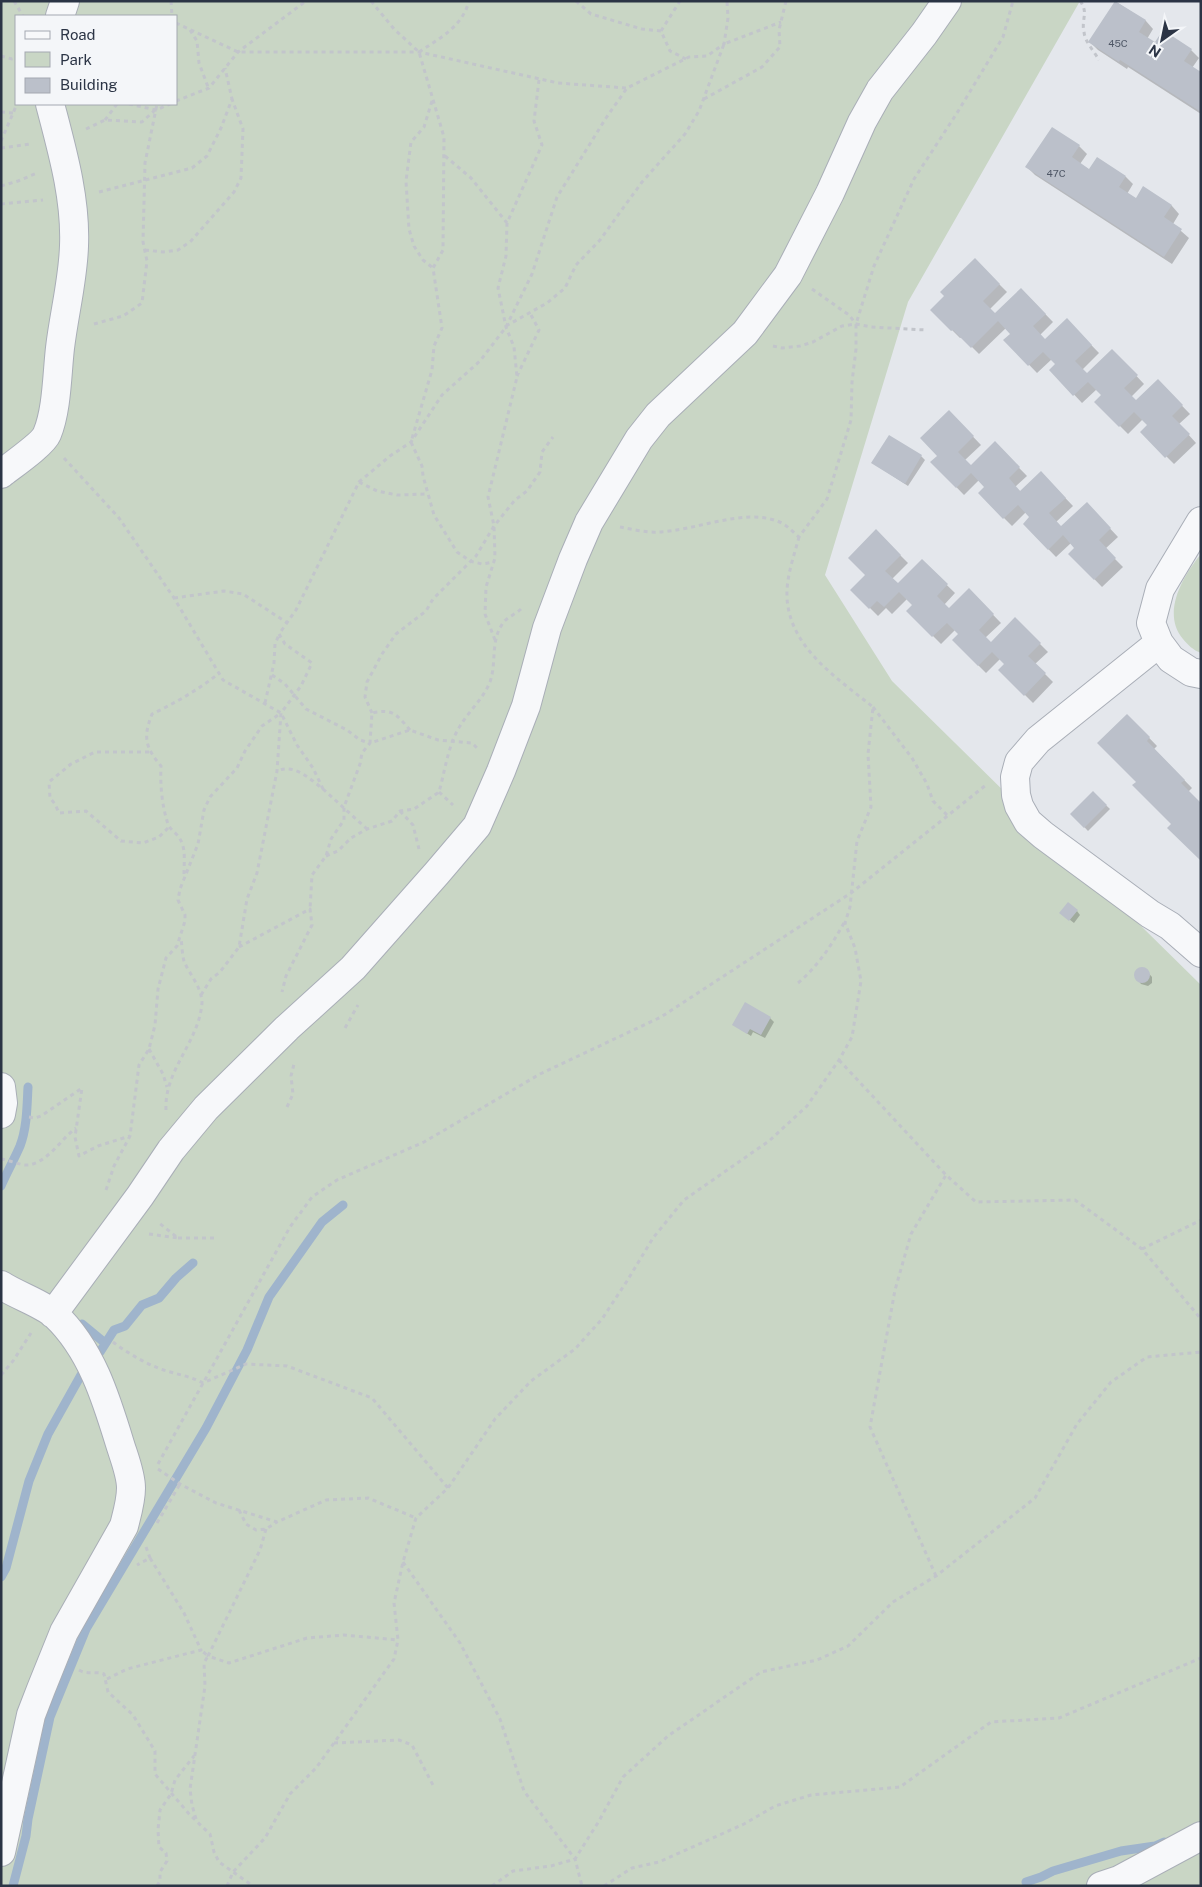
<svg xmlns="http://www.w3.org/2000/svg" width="1202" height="1887" font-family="'Public Sans',sans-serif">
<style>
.green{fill:#c9d6c5;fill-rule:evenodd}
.shadow{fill:#0003}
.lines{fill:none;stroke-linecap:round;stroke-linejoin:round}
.stream{stroke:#9fb4cc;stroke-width:9}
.building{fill:#bbc0ca}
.minor-casing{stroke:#a9aeb7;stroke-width:30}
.path{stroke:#c2c5cb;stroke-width:3;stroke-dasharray:4 4;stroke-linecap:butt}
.minor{stroke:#f7f8fa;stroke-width:28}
.labels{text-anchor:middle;stroke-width:4;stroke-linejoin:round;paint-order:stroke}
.number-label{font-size:10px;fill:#4f5766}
</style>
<rect width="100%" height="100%" fill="#e4e7ec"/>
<path class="green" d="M1 1H1080L908 302 825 575 892 681 1201 985V1886H1ZM16 16H176V104H16Z
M1201 554V653C1193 650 1188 645 1183 639 1161 613 1183 576 1201 554Z"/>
<path class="shadow" d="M1116 2 1146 21 1153 29 1147 39 1155 44 1191 50 1199 58 1192 68 1201 74V114L1128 67 1127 69 1098 50 1090 42Z
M1079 146 1087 154 1080 164 1090 170 1126 177 1133 184 1127 194 1136 200 1144 188 1172 206 1179 214 1173 224 1189 238 1172 264 1035 175 1027 167Z
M975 260 1007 292 990 309 995 315 1021 289 1053 322 1040 335 1046 341 1067 320 1099 353 1082 370 1087 375 1112 350 1144 384 1131 397 1136 402 1158 381 1190 414 1179 424 1196 443 1174 464 1142 432 1149 425 1143 419 1128 434 1096 402 1103 395 1097 389 1082 403 1051 370 1057 364 1052 359 1037 373 1005 340 1012 334 1006 328 979 354 962 337 960 338 932 310 946 296Z
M957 420 981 445 965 460 971 466 995 443 1027 476 1015 487 1021 492 1049 481 1073 506 1056 522 1062 528 1087 504 1118 537 1105 549 1123 567 1102 587 1070 554 1076 548 1071 543 1056 557 1024 524 1031 517 1026 512 1012 526 979 493 985 487 979 480 964 495 932 462 939 456Z
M921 456 925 460 908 486 873 463Z
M876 531 908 563 892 579 898 585 922 561 955 593 944 605 949 610 969 590 1001 623 985 638 991 644 1015 619 1048 652 1035 664 1053 682 1033 703 1000 670 1006 664 1001 658 986 673 954 641 960 634 955 630 941 644 908 611 914 605 907 599 892 614 886 608 878 616 852 590 867 575Z
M1127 715 1157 746 1154 749 1192 788 1188 792 1172 824 1137 782Z
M1093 793 1110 809 1088 831 1072 814Z
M1077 911 1080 915 1074 923 1065 916Z
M1140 968 1145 969 1152 977V983L1148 986 1141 984 1135 976V972Z
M770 1018 774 1022 765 1038 753 1032 751 1036 734 1025Z"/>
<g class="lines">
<path class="stream" d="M1 1186C7 1172 14 1160 20 1146 27 1128 27 1106 28 1087
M82 1324 105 1343
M100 1352 114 1330 125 1326 142 1305 159 1298 176 1278 193 1263
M1 1577 6 1568 29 1481 48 1434 81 1375
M1026 1882 1041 1877 1053 1871 1121 1851 1155 1846 1164 1842
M13 1886 26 1836 28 1819 50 1717 86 1629 206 1428 247 1350 269 1297 322 1222 343 1205"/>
</g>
<path class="building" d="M1115 1 1146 20 1139 32 1155 42 1163 30 1192 49 1184 61 1201 72V112L1120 60 1119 62 1088 42Z
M1052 127 1080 145 1072 157 1089 169 1097 157 1126 176 1119 187 1136 198 1143 186 1172 205 1164 217 1182 229 1164 257 1025 167Z
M975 258 1000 284 983 301 995 313 1021 288 1046 314 1033 326 1045 339 1067 318 1092 345 1075 361 1087 373 1112 349 1138 375 1124 388 1136 400 1158 379 1183 405 1172 416 1190 434 1165 458 1140 432 1147 425 1134 412 1119 427 1094 402 1101 395 1088 382 1073 396 1049 370 1055 364 1043 352 1028 366 1003 340 1010 334 998 321 971 348 953 330 951 331 930 310 944 296 940 292Z
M949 410 974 436 958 452 971 465 995 441 1020 467 1009 478 1020 491 1041 471 1066 498 1049 513 1061 526 1087 502 1111 528 1099 540 1116 558 1094 580 1068 554 1074 548 1063 535 1048 550 1023 524 1029 517 1018 505 1003 519 978 493 984 487 971 473 956 488 930 462 937 456 920 438Z
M889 435 922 455 905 484 871 463Z
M876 529 901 555 885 571 898 583 922 559 948 584 937 596 949 608 969 588 994 614 979 630 991 642 1015 617 1041 643 1028 656 1046 673 1024 696 998 670 1004 664 992 652 978 666 952 640 958 634 947 623 932 637 906 611 912 605 899 592 884 607 877 601 869 609 850 590 865 575 848 558Z
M1127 714 1150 737 1147 741 1185 780 1181 783 1201 803V861L1167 828 1171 824 1132 785 1136 782 1097 743Z
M1093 791 1107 805 1084 828 1070 814Z
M1068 902 1078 910 1069 921 1059 913Z
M1134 975a8 8 0 1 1 16 0a8 8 0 1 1-16 0Z
M745 1002 771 1017 761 1035 750 1029 747 1034 732 1025Z"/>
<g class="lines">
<defs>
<path id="minor" d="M60 16 65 1
M1 474C11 466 43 444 47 434 57 410 57 374 60 348 64 314 73 280 74 246 76 198 62 150 50 104
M1201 521 1160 589 1151 623 1159 643 1171 659 1191 672 1201 674
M1159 643 1038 740 1019 762 1015 777 1016 795 1019 806 1028 822 1043 835 1150 914 1170 926 1201 953
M1 1087 3 1103 1 1114
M1 1285C16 1295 43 1304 55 1315 91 1349 106 1398 120 1444 124 1457 131 1474 131 1488 131 1501 127 1514 124 1526L64 1632 41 1689 31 1715 1 1852
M53 1314 140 1196 171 1150 206 1108 287 1028 353 968 437 873 477 826 501 771 526 706 547 628 573 559 589 522 639 439 658 415 745 333 788 275 830 193 862 122 880 90 924 34 947 1
M1101 1886 1119 1880 1201 1836"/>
</defs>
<use href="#minor" class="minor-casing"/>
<path class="path" d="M14 1 23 16
M171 1 172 16
M371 1 394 29 419 52 444 137 443 250 433 268 442 328 434 346 432 370 411 442 422 466 423 476 434 515 457 552 470 561 482 564 494 562
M576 1 591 14 642 29 661 31 670 51 686 59
M1080 1C1089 12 1081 20 1084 32 1085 42 1094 51 1099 60
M176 23 238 52H419L558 83 626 88
M190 30 197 41 199 63 208 87
M661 31 680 1
M419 52C440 38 462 27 469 1
M1 56 12 59 16 58
M704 99 762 67 780 47 779 30 786 1
M176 101 209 88 238 52 306 1
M432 101 424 127 411 142 406 181 409 229 414 246 423 260 433 268
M129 104 156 110 170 104
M1 112 13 113
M105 120 117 104
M86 129 105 120 142 122 155 110
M1 141 17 104
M1 148 31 144
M445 156 471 178 507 223
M1 186 18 181 37 173
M99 192 192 168 207 156 221 128 232 99 225 68
M1 204 43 200
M145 250 163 252 178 250 191 241 234 192 241 178 243 129 232 99
M812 289 849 315 856 324
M94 324 123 316 142 303 147 261 143 242 145 163 157 104
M506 326 547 303 565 288 576 265 600 240 642 182 685 134 699 111 724 44 781 22
M773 346 782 348 800 346 813 342 842 326 856 324 871 327 926 330
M517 376 539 330 530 313
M64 458 119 518 174 598 223 680 281 713 297 745 313 768 323 789C310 779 294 763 277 771
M359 482 377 491 397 495 428 494
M620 527C632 529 646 533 658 532 695 531 742 508 777 521 786 524 792 531 799 537L827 499 851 420 852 382 856 349V324L874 266 914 179 957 113 1003 37 1013 1
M174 598 224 591 243 594 286 622
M495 640 485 614 486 587 495 558 494 526 488 497 517 377 514 347 506 327 498 288 506 256 507 223 542 145 534 121 539 80
M272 675 285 684 306 709 347 730 360 740 370 743 362 753 360 764 344 807V820L331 839 326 856 312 875 310 909
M265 703 274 663 275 644 279 635
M873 707 912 758 927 784 933 801 947 815
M372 713 365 697 367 682 382 654 396 634 426 611 433 599 476 556 494 526 515 500 527 491 540 472 542 452 553 437
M410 730C397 715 393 708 372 713L370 743 410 730 438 740 472 743 479 750
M149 752H95L71 764 49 782 50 798 55 804 59 813 86 811 121 841 143 843 159 837 169 827
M323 789 367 829
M439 792 453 805
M400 811 413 825 419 849
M326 856 338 851 351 838 367 829 392 821 400 811 414 809 439 792C445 771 448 745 460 726 469 711 483 699 490 682 497 662 490 641 503 623 507 617 516 614 521 609
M184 874C184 863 186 848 180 839 177 833 171 831 168 824 162 806 160 785 161 766 145 747 143 737 152 714 175 703 198 690 218 674
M239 947 310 909 312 925 286 976 282 992
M798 983C818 966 831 946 844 923
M201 995 211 979 220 972 239 947 247 899 257 873 277 771 281 713 301 686 312 663 285 644 279 634 296 610 359 482 390 456 411 442 442 395 480 361 506 327 532 274 557 197 606 118 627 88 689 57 707 56 724 44 728 18 727 1
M345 1028 358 1005
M149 1049 163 1074 167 1087
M839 1060 946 1175 976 1202 1075 1200 1142 1249 1201 1319
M287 1107 293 1094 291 1076 294 1064
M166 1110C164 1070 199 1042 202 1003 202 987 189 974 184 961 182 954 182 945 181 938
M29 1117 35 1118 41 1116 82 1088 75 1137 79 1156 98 1146 130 1136
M1 1159C10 1160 21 1166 29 1165 49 1161 61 1139 76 1128
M106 1190 114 1166 130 1136 139 1065 149 1049 155 1025 158 989 166 958 177 946 185 921V915L178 900 180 889 198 844 204 810 210 797 237 768 245 751 262 726 281 713
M149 1234 178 1238 158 1222
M178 1238H214
M1142 1249 1201 1220
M113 1342C126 1352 143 1362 158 1368 173 1374 188 1375 203 1383L246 1364 287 1366 372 1398 448 1488
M1 1375 13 1361 31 1333
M158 1464 290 1227 312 1197 337 1180 424 1142 540 1074 661 1017 851 893 986 785
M158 1469 180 1484 216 1503 277 1522 326 1500 368 1498 416 1518
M239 1510 246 1524 256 1530 266 1529 277 1522
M157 1523 180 1484
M266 1529 260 1550 208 1656 229 1663 307 1638 344 1635 398 1640
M146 1547 150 1558
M403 1562 460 1643 500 1719 524 1791 575 1859 582 1886
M936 1576 870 1427 895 1290 911 1234 946 1175
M79 1670C87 1675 96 1671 104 1674L108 1692 133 1715 155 1751V1774L190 1815 210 1834 214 1852 219 1862 253 1886
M107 1679 127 1669 201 1650 184 1613 150 1558 137 1565
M334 1743 399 1740 412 1745 434 1787
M196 1819 192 1805 190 1789 205 1686 204 1663 208 1656 201 1650
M157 1886 160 1881V1872L167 1861 166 1853 159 1847 158 1830 160 1810 171 1794 175 1780 194 1756
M227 1886 233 1872 265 1838 290 1794 316 1768 394 1659 398 1640 394 1603 403 1562 416 1518 448 1488 495 1419 531 1381 575 1349 602 1319 627 1281 653 1238 684 1200 769 1141 807 1106 839 1060 852 1037 861 981 855 948 845 923 850 907 857 841 871 807 868 754 873 707C837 678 790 648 787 598 786 577 794 556 799 537
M492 1886 513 1871 551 1866 575 1859 599 1821 623 1777 668 1736 761 1672 817 1660 848 1646 893 1602 936 1576 1035 1498 1077 1424 1111 1382 1147 1357 1201 1352
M604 1886 632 1868 659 1862 744 1824 775 1806 811 1795 900 1787 991 1722 1059 1718 1201 1658"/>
<use href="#minor" class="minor"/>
</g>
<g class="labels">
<g class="number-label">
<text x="1118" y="47">45C</text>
<text x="1056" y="177">47C</text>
</g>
</g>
<rect width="1202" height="1887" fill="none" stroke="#2b3445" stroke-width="5"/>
<rect x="15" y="15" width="162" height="90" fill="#f4f6f9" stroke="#a4a8b1"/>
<rect x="25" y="31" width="25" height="8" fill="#f7f8fa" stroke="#a4a8b1"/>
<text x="60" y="40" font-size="15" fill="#2b3445">Road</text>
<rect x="25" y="52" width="25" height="15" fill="#c9d6c5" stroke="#a4a8b1"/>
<text x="60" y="65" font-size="15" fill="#2b3445">Park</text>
<rect x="25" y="78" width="25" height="15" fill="#bbc0ca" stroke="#a4a8b1"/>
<text x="60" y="90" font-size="15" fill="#2b3445">Building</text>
<g transform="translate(1162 40) rotate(213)" stroke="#f4f6f9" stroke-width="4" paint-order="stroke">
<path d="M0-4L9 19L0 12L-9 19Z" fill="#2b3445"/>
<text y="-8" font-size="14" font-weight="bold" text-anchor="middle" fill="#2b3445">N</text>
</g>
</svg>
